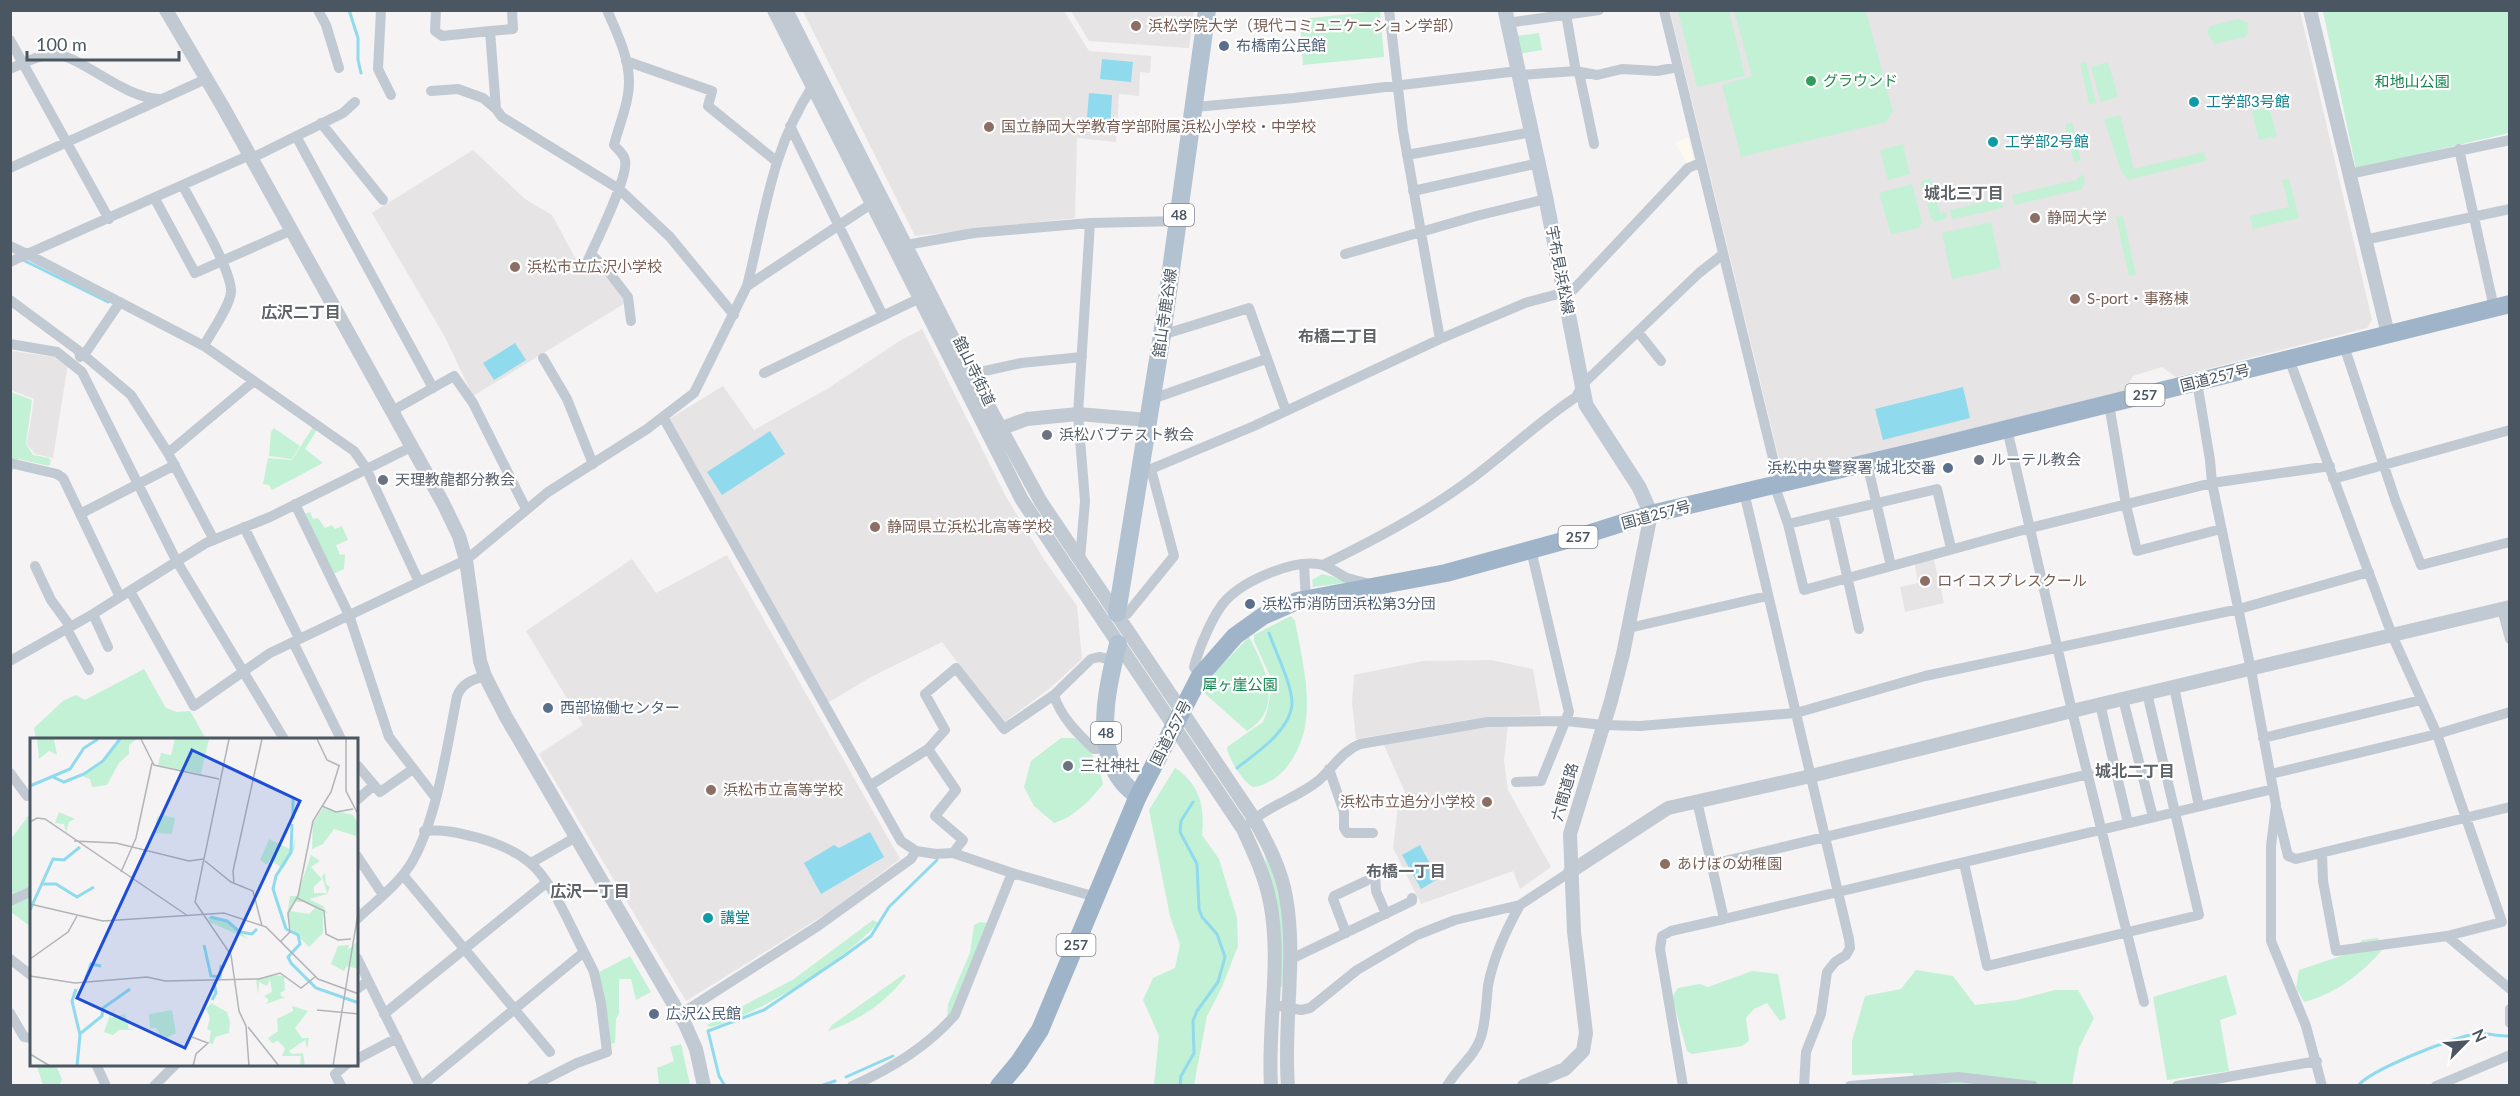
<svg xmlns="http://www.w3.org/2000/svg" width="2520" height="1096" font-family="Lato,'Noto Sans JP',sans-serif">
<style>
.commercial{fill:#fdf9ef}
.education{fill:#e6e4e5}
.green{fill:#c3f1d5}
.water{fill:#90daee}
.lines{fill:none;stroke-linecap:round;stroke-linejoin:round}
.stream{stroke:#90daee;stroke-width:3}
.minor{stroke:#c1cad2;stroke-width:10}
.tertiary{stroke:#c1cad2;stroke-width:14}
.secondary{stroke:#c1cbd6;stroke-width:15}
.primary{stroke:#b3c2d1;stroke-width:18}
.trunk{stroke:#9fb4c9;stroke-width:18}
.education-dot{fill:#8d6e63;stroke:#fff;stroke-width:2}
.service-dot{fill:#5c6f8a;stroke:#fff;stroke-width:2}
.leisure-dot{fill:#2e9e5b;stroke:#fff;stroke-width:2}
.culture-dot{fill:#0f9aa8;stroke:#fff;stroke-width:2}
.worship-dot{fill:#6b7280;stroke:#fff;stroke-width:2}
.labels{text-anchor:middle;stroke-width:4.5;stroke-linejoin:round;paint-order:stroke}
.shield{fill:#fff;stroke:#808990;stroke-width:1.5}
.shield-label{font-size:14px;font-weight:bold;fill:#4a5661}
.education-label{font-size:15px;fill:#785e54;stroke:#fff;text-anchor:start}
.service-label{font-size:15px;fill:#4e5e75;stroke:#fff;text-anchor:start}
.leisure-label{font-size:15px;fill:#27864d;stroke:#fff;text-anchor:start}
.park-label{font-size:15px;fill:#17864f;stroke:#fff}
.culture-label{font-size:15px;fill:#0d838f;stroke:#fff;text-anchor:start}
.street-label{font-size:15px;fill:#4a5661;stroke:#fff}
.worship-label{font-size:15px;fill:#5b616d;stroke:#fff;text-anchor:start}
.neighbourhood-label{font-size:16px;font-weight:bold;fill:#5f6368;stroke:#fff}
.inset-river{fill:none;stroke:#90daee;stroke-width:3}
.inset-road{fill:none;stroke:#b1b4b9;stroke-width:1.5}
.view{fill:#1d4ed8;fill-opacity:0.15;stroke:#1d4ed8;stroke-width:3}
.inset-edge{fill:none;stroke:#4a5661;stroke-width:3}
</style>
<rect width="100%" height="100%" fill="#f5f3f3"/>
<path class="commercial" d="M1688 137 1695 163 1688 165 1675 142Z"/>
<path class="education" d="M803 11H1064L1089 51 1151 56 1150 73 1140 72 1139 96 1119 94 1116 142 1077 138 1075 218 915 236Z
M1071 11H1194L1189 48 1089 41Z
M1670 11H2300L2372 320 2367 328 2176 377 2162 367 2133 376 2125 391 1790 474 1781 467Z
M473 150 525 199 552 215 579 265 584 261 592 260 627 302 473 396 445 337 372 213Z
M922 329 1005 495 1045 561 1077 606 1082 659 1049 689 1003 723 942 642 871 677 826 704 666 421 723 386 754 430 827 389 898 342Z
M11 351 54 357 68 363 53 458 35 454 27 444 34 399 11 390Z
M727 555 900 859 832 910 686 1001 539 754 583 725 526 631 632 559 656 593Z
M1933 556 1944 603 1905 612 1900 587 1918 583 1914 560Z
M1491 660 1533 669 1541 715 1485 717 1356 739 1352 702 1354 675 1423 661Z
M1508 724 1504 761 1508 790 1551 867 1520 889 1513 871 1421 904 1393 848 1398 806 1413 810 1383 743Z"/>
<path class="green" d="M1380 11 1384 57 1303 65 1300 19Z
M1678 11H1729L1745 76 1697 87Z
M1734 11H1866L1893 111 1886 122 1741 157 1722 85 1752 76Z
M2323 11H2509V133L2356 169Z
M2238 19 2247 22 2248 33 2245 37 2214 44 2207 32 2210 26Z
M1539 33 1542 50 1518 54 1515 36Z
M2086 62 2096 103 2089 104 2080 63Z
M2108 62 2118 97 2101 102 2091 67Z
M2269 107 2277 136 2259 140 2252 111Z
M2120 115 2134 169 2204 152 2206 161 2128 180 2121 171 2104 119Z
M2072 122 2081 161 2074 162 2065 125Z
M1903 144 1910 174 1888 180 1880 150Z
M2083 174 2085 182 2082 189 2014 205 2012 195 2076 180Z
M1931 178 1940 213 1946 212 1947 218 1935 222 1931 218 1921 181Z
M2289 179 2299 218 2253 229 2250 216 2289 207 2282 180Z
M1912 184 1922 222 1919 228 1891 234 1879 193Z
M2001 198 2003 208 1952 219 1950 210Z
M2123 216 2136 275 2129 276 2116 217Z
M1991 222 2001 268 1952 279 1942 233Z
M11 392 32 400 26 444 33 455 49 458 51 461 49 466 18 459 11 475Z
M313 427 317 430 305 449 323 463 272 490 269 485 263 484 268 458 292 460Z
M274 428 300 446 292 459 269 456 271 432Z
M310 512 313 519 318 518 325 528 332 525 335 529 342 526 348 540 336 545 340 555 345 554 344 569 333 574 304 514Z
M1322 574 1350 581V582L1313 587 1312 580Z
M1291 616 1295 621C1304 670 1321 727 1285 769 1277 778 1265 786 1253 787 1243 782 1228 758 1227 747L1263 722 1267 711 1271 692 1270 676 1254 641V635Z
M1249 637C1265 667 1285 708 1247 731L1203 692 1216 671Z
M144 669 166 708 177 712 190 711 206 739H36L34 728 63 701 76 695 85 700Z
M1061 738H1075C1094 754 1098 760 1103 784 1091 800 1074 817 1054 823L1034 806 1024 787 1031 761Z
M1175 768C1200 784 1205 807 1202 835L1219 859 1237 918 1238 946 1222 987 1207 1016 1194 1085H1154L1159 1036 1143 1000 1153 978 1175 968 1180 945 1170 916 1149 810Z
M31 812V927L11 912V839Z
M1264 846C1279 889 1293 941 1282 987H1279Z
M873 920 878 923C842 962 761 1014 710 1027L707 1025 794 979Z
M981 922 988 923 953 1012 947 1019 948 1004 970 953 974 925Z
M2378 938 2382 950C2360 975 2337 993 2304 1002L2296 988 2299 970 2350 953 2362 940Z
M630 956 651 992 636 1000 631 979H619V1014L616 1019 615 1043 610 1044 599 972Z
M1916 970 1953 976 1975 1005 2017 1000 2055 990H2078L2094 1018 2079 1048 2072 1085H1913V1073L1852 1075V1041L1865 996 1901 989Z
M1752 971 1778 974 1786 1018 1780 1021 1767 1003 1754 1009 1746 1018 1749 1041 1742 1046 1692 1054 1687 1051 1672 997 1678 988 1700 984 1708 987Z
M904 974 906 976C885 1003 860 1020 828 1031L832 1025Z
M2226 975 2237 1014 2220 1020 2229 1071 2167 1080 2153 997Z
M681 1044 690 1085H659L657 1068 674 1061 670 1047Z
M39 1064 56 1066 62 1079 60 1085H43L37 1066Z"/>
<path class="water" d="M1102 59 1133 62 1131 82 1100 79Z
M1089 93 1112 95 1110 131 1086 129Z
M515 343 526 360 494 380 483 363Z
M1963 387 1970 418 1883 440 1875 409Z
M770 431 785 454 722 495 707 472Z
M870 832 884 857 821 894 804 863 834 845 839 848Z
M1420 845 1438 879 1421 889 1402 855Z"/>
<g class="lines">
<path class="stream" d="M349 10 358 38V60L361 73
M23 260 108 302
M1237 768C1256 753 1289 732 1292 705 1293 686 1275 651 1269 633
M846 1077 893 1056
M640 1086H664
M725 1086 719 1076 708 1031 764 1010 844 956 871 936 889 907 937 860
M820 1086 835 1081
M1180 1086 1181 1076 1194 1053 1193 1021 1197 1011 1218 982 1225 957 1217 934 1202 917 1199 909 1197 864 1180 832 1181 821 1193 802
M2358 1086C2369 1070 2456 1036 2476 1034 2486 1033 2498 1036 2508 1036"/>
<path class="minor" d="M318 10 326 25 339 68
M381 10 378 69 391 95
M436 10 435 31 442 36 490 31 496 109 502 117 619 189 670 237 734 315
M1389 10 1403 131 1440 339
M1664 10 1779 483
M1566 14 1576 72
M1507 23 1599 10
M490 31 513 29 512 10
M10 40 109 219
M626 61 712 91 708 106 776 161
M10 69C23 63 37 56 51 54 77 52 122 98 159 99
M1579 72 1594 144
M1519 75 1575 71 1597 75 1622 69 1657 71 1678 67
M431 91 458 89 483 98 496 109
M1195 107 1294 98 1518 71
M321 123 383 200
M790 126 883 316
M296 136 433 388
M2459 149 2494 308
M1407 155 1532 132
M252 158 343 113 355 102
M10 168 206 79
M2349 174 2510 140
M183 186C194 208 232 270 231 292 230 306 211 332 204 346
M1413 191 1539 163
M155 199 195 273 292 230
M2364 240 2510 209
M906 245 974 233 1090 223
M10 246 27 254 250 155
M591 254 608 271 628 297 631 321
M1345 254 1476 216 1546 199
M588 260C596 242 629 176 625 160 624 154 618 150 614 145 619 125 629 103 629 82 629 57 617 33 607 10
M10 262 27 254 204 346 354 451 366 468 419 582 466 560 548 492 647 429 694 393 747 286 877 200
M747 286C765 215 771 150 812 87
M10 300 79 351 80 357
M1638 332 1661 361
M1162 335 1249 308 1286 411
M10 344 57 352 82 372 176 560 284 739
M2344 346 2396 502 2421 565 2510 542
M79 351 131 395 168 453
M84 355 120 302
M543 358 567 399 593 464
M2292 359V367L2392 635 2437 734 2502 922 2447 936 2510 989
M764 373 920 298
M971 374 1021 363 1082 357
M2197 382 2210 460 2212 483 2251 670 2276 805 2271 846V941L2306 1026 2322 1086
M1152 399 1266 359
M2109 404 2126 505 2137 551 2221 529
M392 411 454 376 473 403 526 509
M663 417 901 841 916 851
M2007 429 2072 711 2144 1002
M10 463 57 474 63 478 120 597
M1867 463 1891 566
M1141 470 1151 469 1254 426 1440 339 1525 303 1573 290 1688 168 1700 163
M2333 479 2510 430
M1774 484 1788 524 1804 590 2030 528 2212 483 2330 466
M1744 492 1849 939 1850 948 1846 955 1835 962 1827 972 1821 1014 1806 1052 1804 1086
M295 504 349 615 389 737 435 797
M80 514 175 465
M1833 514 1859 629
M1788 524 1937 489 1951 548
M244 527 299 638
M214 540 168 453 254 381
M1080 560 1085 501 1078 414 1090 223 1179 221
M1304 565 1306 599
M1323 565C1372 541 1422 515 1467 482 1504 455 1538 422 1576 397L1583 384 1699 273 1722 255
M35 566 51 600 70 626
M130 591 194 706 270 653 419 582
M2502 609 2510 639
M93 614 108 647
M1127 614 1174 556 1151 469
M1629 628 1767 596
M67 629 89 670
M293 642 341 739
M10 661 93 614 206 543 270 517 411 447
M1200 676 1194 667C1199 648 1213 614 1226 600 1245 580 1295 558 1323 565 1331 568 1339 574 1347 578 1354 580 1362 582 1370 584
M2174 687 2199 806
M1054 695C1060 716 1078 734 1094 749L1107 748
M2123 699 2153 817
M2100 704 2128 823
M2263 738 2421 700
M357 765 380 792 413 769
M1329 769 1344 812V828L1347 833H1373
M10 773 27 796
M2271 774 2437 734 2510 712
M1516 782 1541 781 1569 712 1531 550
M871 785 928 749
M357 800 374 785
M1697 801 1724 919 2273 789
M2277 810 2288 856 2296 859 2510 807
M1250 823C1269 805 1297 798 1318 781 1333 768 1341 752 1360 744L1487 722 1566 721 1603 725 1640 726 1796 713 1925 676 2239 609 2369 572
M953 853 963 840 935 816 956 790 928 749 945 730 925 694 956 668 1004 729 1054 695 1091 659 1099 657 1114 660
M2322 853 2323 881 2336 951 2447 936
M357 856 383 895
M531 863 576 837
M1964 863 1987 966 2199 915 2147 693
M1712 864 2089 774
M1375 874 1376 891 1386 914
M403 875 550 1052
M10 901 32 891
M357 919C376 901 399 884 412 862 437 818 447 747 457 696 462 683 472 680 485 676
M1346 933 1333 899 1334 896 1366 881
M357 958 420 1086
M10 959 32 976
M1289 960 1412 901V898
M357 989 368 981
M1274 1005 1301 1010 1310 1008 1357 970 1417 935 1455 920 1520 905 1570 872
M2510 1009V1023
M10 1013 24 1037 32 1038
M384 1014 546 883
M679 1015 818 926 911 859 916 851 936 854 953 853 1012 873
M357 1059 397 1038
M96 1064 106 1086
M154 1086 176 1064
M341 1086 335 1074 347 1064
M421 1086 584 952C570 926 552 880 529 862 514 850 496 843 479 838 459 833 444 829 424 831
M532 1086 577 1063 607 1052 601 1003 594 972 584 952
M852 1086C891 1069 927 1047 955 1015L1012 873 1096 897
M1447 1086C1457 1068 1475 1056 1481 1037 1486 1021 1486 1003 1488 986 1493 958 1506 930 1520 905
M1683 1086 1660 949 1662 936 1671 931 1724 919
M1850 1086 1958 1077 2033 1086
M2177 1086 2317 1061
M2436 1086 2510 1055"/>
<path class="tertiary" d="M166 10 223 107 443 503 459 536 466 560 480 661 485 676 506 717 684 1022 696 1049 704 1086
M774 10 1022 500 1243 829C1254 853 1265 876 1270 902 1282 963 1267 1025 1271 1086
M786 10 971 374 1041 502 1253 817C1267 842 1281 868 1286 897 1297 959 1283 1023 1288 1086
M2310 10 2388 334
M994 431 1027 419 1078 414 1148 420
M1570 872 1668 808 1811 776 2072 711 2510 607
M1524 1086 1565 1069 1583 1051 1586 1033 1574 932 1570 834 1611 701 1623 654 1651 514"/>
<path class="secondary" d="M1505 10 1546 199 1586 405 1639 487 1651 514"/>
<path class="primary" d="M1117 613 1162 335 1207 10
M1118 644C1106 692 1089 763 1138 796"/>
<path class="trunk" d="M999 1086 1019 1062 1040 1030 1138 796 1200 676 1235 636 1263 616 1297 601 1446 573 1581 536 1651 514 1935 447 2510 304"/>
</g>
<g class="education-dot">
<circle cx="1136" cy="26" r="6"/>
<circle cx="989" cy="127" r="6"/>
<circle cx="2035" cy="218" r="6"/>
<circle cx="515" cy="267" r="6"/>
<circle cx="2075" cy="299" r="6"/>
<circle cx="875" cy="527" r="6"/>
<circle cx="1925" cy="581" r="6"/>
<circle cx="711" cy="790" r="6"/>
<circle cx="1487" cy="802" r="6"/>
<circle cx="1665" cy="864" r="6"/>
</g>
<g class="service-dot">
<circle cx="1224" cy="46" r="6"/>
<circle cx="1948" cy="468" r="6"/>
<circle cx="1250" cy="604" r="6"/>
<circle cx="548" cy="708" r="6"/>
<circle cx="654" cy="1014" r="6"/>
</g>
<circle class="leisure-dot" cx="1811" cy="81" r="6"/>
<g class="culture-dot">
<circle cx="2194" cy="102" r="6"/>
<circle cx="1993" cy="142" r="6"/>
<circle cx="708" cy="918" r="6"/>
</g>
<g class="worship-dot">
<circle cx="1047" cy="435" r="6"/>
<circle cx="1979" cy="460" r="6"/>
<circle cx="383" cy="480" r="6"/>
<circle cx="1068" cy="766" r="6"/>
</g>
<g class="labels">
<g class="shield">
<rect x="1164" y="204" width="30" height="22" rx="4.5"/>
<rect x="2125.5" y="384" width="39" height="22" rx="4.5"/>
<rect x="1558.5" y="526" width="39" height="22" rx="4.5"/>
<rect x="1091" y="722" width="30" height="22" rx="4.5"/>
<rect x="1056.5" y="934" width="39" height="22" rx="4.5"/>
</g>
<g class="shield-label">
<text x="1179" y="220">48</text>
<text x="2145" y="400">257</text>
<text x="1578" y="542">257</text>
<text x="1106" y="738">48</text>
<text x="1076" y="950">257</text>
</g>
<g class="education-label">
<text x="1148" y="31">浜松学院大学（現代コミュニケーション学部）</text>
<text x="1001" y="132">国立静岡大学教育学部附属浜松小学校・中学校</text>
<text x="2047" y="223">静岡大学</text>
<text x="527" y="272">浜松市立広沢小学校</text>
<text x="2087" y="304">S-port・事務棟</text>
<text x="887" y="532">静岡県立浜松北高等学校</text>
<text x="1937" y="586">ロイコスプレスクール</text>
<text x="723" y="795">浜松市立高等学校</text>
<text x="1475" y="807" text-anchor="end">浜松市立追分小学校</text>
<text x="1677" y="869">あけぼの幼稚園</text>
</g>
<g class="service-label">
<text x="1236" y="51">布橋南公民館</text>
<text x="1936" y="473" text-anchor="end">浜松中央警察署 城北交番</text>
<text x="1262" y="609">浜松市消防団浜松第3分団</text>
<text x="560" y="713">西部協働センター</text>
<text x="666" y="1019">広沢公民館</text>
</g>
<g class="leisure-label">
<text x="1823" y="86">グラウンド</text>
</g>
<g class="park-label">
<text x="2412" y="87">和地山公園</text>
<text x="1240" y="690">犀ヶ崖公園</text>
</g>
<g class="culture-label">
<text x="2206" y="107">工学部3号館</text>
<text x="2005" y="147">工学部2号館</text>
<text x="720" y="923">講堂</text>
</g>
<g class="street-label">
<text transform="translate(1560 270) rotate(79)" y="5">宇布見浜松線</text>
<text transform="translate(1165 313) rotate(-82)" y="5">舘山寺鹿谷線</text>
<text transform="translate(974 371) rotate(64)" y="5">舘山寺街道</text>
<text transform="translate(2215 378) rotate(-14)" y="5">国道257号</text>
<text transform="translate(1656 515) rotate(-15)" y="5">国道257号</text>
<text transform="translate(1171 733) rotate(-63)" y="5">国道257号</text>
<text transform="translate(1565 792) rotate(-74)" y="5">六間道路</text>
</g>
<g class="worship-label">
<text x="1059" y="440">浜松バプテスト教会</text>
<text x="1991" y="465">ルーテル教会</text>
<text x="395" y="485">天理教龍都分教会</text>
<text x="1080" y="771">三社神社</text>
</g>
<g class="neighbourhood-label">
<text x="1964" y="199">城北三丁目</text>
<text x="301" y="318">広沢二丁目</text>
<text x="1338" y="342">布橋二丁目</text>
<text x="2135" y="777">城北二丁目</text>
<text x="1406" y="877">布橋一丁目</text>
<text x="590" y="897">広沢一丁目</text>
</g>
</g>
<g transform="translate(30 738)">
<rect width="328" height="328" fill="#f5f3f3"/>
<path d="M7 1H24L27 17 19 13 9 21ZM88 1H107L99 7V16L89 25 77 47 62 49 60 41 52 38 70 27ZM145 1H179L171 36 128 27 131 15 141 17ZM293 70 323 77 328 86 326 98 304 91 293 106 282 111 283 85ZM29 74 45 81 39 84 36 95 34 86 25 85ZM132 77 145 80 142 96 124 95 127 79ZM266 99 264 112 253 131 240 121 237 127 230 122 239 101 262 112ZM281 117 290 123 281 129 292 141 284 149V155H297L292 138 295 135 296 146 300 149 297 156 279 161 293 168 298 176 276 164H265L260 173 279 176 285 170 293 174V195L279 209 261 191 257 178 260 158H267ZM178 179 196 182 218 201 179 184ZM328 203V231L317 228 314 233 301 226 308 208 319 207 318 212ZM243 237 254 238 255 252 250 255 252 259H256L236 266 239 262 234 258 242 254 240 241 237 248 229 244 228 256 226 241ZM181 265 197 274 200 284 199 295 185 299 183 306 179 305 181 293 177 291 180 280 176 271ZM262 268 278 273 265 290 272 300H279L277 311 275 302 259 313 262 316 273 315 275 328H270L271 318H252L255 310 248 303 242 305 238 300 248 293 247 281 263 273ZM87 269 80 280 95 276 99 291 107 292H89L83 297 74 294 80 277ZM142 272 146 295 133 302 126 290H120L119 276Z" fill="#c3f1d5"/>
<path class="inset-river" d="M23 39 34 44 54 36 73 23 90 1M0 48 40 31 54 10 68 1M263 81V61M13 146H26L47 159 64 149M0 172 23 121 34 122 50 109M180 179 197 183 210 194 222 196 227 191M256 191 243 151 246 138 261 114 262 86M256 191 268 197 270 206 258 219 261 225 286 250 329 265M174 207 181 238 190 239 191 227M56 240 61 226 71 228M46 251 42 263 50 297 47 328M182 262 186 255 184 244M51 295 72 278 73 270 100 251"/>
<path class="inset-road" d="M111 1 124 27 189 41M199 1 165 164 201 217 209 273 216 288 219 328M287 1 297 22 310 28M316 1V53L329 78M292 68 306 74 323 71M0 84 7 80 15 81 158 178M44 103 86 105 159 123 173 121M175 123 201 144 223 153 232 188M91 134 106 100 122 25M204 146 203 133 232 1M267 160 294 173 296 196 308 202 321 201M0 166 73 183 194 175 236 189 288 241 329 256M251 203 260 194 258 175 268 158 283 83 301 54 309 28M0 221 38 194 47 178M0 238 45 245 117 239 135 243 229 241 250 235 271 250 285 239M287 272 329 276M218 289 249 328M162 299 178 305 166 316 163 328M0 316 20 328M303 328 329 169"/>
<path class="view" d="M162 12 270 63 155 310 47 260Z"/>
<rect width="328" height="328" class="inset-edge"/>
</g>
<rect width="2520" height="1096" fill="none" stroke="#4a5661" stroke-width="24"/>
<g transform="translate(2466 1042) rotate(65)" stroke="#ffffff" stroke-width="4.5" paint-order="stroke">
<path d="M0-4.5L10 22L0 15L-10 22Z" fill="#4a5661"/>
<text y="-9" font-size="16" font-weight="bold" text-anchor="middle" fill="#4a5661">N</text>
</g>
<path d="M27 51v9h152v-9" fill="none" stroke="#4a5661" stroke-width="3"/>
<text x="36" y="51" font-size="18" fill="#4a5661" stroke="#ffffff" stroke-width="4.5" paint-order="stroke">100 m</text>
</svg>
